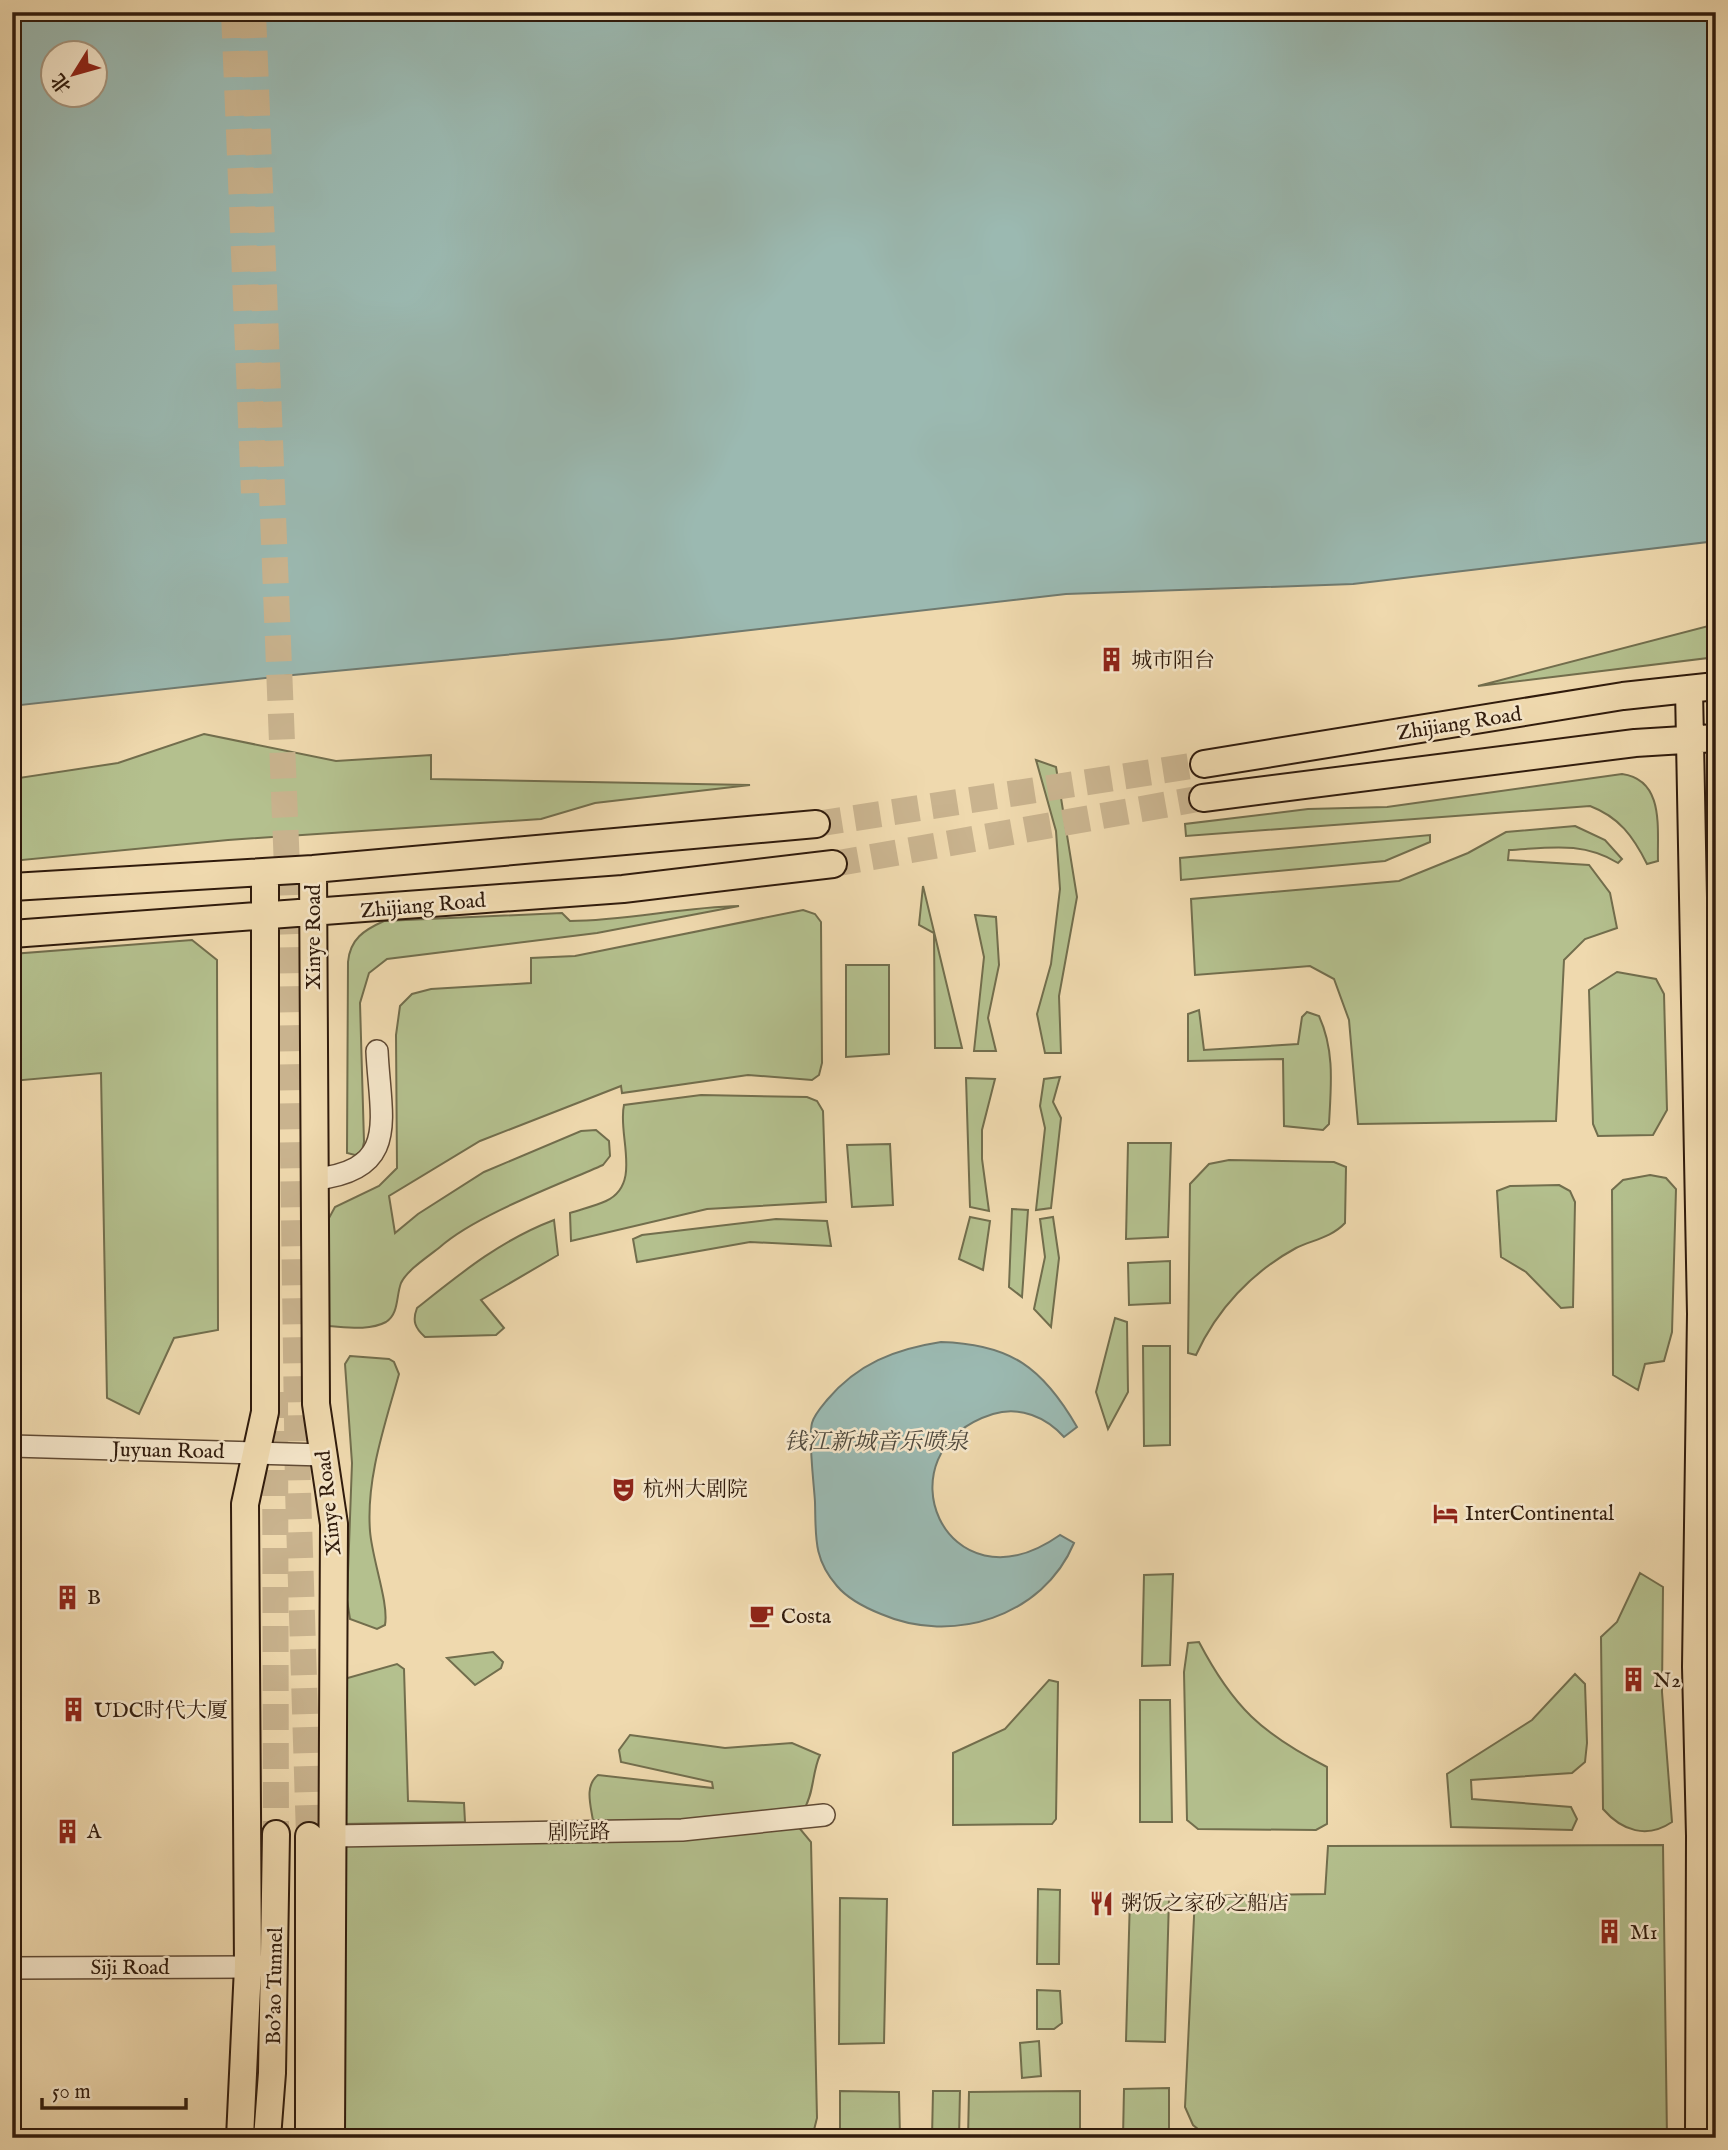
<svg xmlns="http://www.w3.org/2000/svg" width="1728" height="2150" font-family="'IM FELL English','Noto Serif SC',serif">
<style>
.green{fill:#b4c08e;stroke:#726e4d;stroke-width:2}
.water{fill:#9bb9b1;stroke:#707a6f;stroke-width:2;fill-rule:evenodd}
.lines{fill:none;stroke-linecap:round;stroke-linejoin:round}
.major-tunnel{stroke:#c9b38e;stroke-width:26;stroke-dasharray:26 13;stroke-linecap:butt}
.minor-casing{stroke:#604a34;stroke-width:24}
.major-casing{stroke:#301b0c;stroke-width:30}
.minor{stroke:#f5e6ca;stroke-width:21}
.major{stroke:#efd9ae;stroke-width:26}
.labels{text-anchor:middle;stroke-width:5;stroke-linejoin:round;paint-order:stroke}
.poi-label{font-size:21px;fill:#301b0c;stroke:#f5e6ca;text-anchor:start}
.street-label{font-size:21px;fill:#301b0c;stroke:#f5e6ca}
.water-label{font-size:23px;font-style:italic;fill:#504a3e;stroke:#f5e6ca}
</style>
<rect width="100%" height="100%" fill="#efd9ae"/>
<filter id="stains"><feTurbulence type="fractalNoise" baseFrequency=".00286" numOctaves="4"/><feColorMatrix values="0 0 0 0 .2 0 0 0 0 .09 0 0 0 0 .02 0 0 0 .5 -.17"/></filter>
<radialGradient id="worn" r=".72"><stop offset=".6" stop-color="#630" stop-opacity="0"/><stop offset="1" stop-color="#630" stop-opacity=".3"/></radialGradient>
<path class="green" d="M1716 624V657L1478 686Z
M204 734 336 761 431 755V779L750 785 595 803 541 819 228 840 12 861V779L118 763Z
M1036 760 1056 767 1077 897 1059 996 1061 1053H1045L1037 1014 1051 964 1060 889 1056 831Z
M1622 774C1665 780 1657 829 1658 861L1647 864C1633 836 1619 817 1590 806L1186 836 1185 824 1308 809 1387 807Z
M1575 826 1605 840 1622 859 1618 863C1582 841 1549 848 1509 850L1508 860 1589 865 1610 893 1617 928 1585 939 1564 960 1556 1121 1358 1124 1349 1020 1334 979 1310 966 1195 975 1191 899 1399 881 1468 853 1506 832Z
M1430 835V842L1385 861 1181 880 1180 858Z
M923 886 962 1048H935L934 933 919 925Z
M739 906 597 933 387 959 369 973 360 1003 364 1142 362 1151 355 1155 347 1153 348 962C350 939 364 930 384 921L562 913 570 921C626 921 682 907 739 906Z
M803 910 815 914 821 922 822 1063 819 1075 812 1080 748 1075 622 1093 621 1086 480 1141 389 1196 395 1233 418 1214 484 1172 581 1131 596 1130 609 1141 610 1156 603 1165C558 1185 476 1215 440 1247 429 1256 407 1270 401 1283 396 1296 399 1314 386 1322 369 1331 346 1327 328 1326L322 1320 329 1218 335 1207 379 1186 397 1168 396 1035 400 1006 412 994 431 989 531 983V958L575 956Z
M975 915 996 917 999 965 988 1018 996 1051H974L984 957Z
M192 940 217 960 218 1330 174 1338 139 1414 107 1398 101 1073 12 1081V954Z
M846 965H889V1054L846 1057Z
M1617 972 1656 979 1664 994 1667 1110 1653 1135 1598 1136 1593 1124 1589 990Z
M1199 1010 1204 1050 1298 1044 1302 1017 1307 1012 1319 1016C1335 1051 1331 1086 1329 1124L1323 1130 1284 1126 1283 1059 1188 1061V1014Z
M1060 1077 1053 1102 1061 1118 1051 1208 1036 1210 1045 1128 1040 1106 1044 1079Z
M966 1078 995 1079 982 1130V1159L989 1211 970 1207Z
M701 1095 807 1097 817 1101 823 1111 826 1202 707 1209 571 1241 570 1213C582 1209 595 1206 606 1201 643 1184 617 1134 624 1105Z
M1128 1143H1171L1168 1237 1126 1239Z
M890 1144 893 1205 852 1207 847 1145Z
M1229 1160 1334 1162 1346 1167 1345 1223C1332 1237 1313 1240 1296 1248 1252 1272 1217 1309 1196 1355L1188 1353 1190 1184 1209 1164Z
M1650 1175 1666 1178 1676 1189 1672 1332 1664 1361 1645 1364 1638 1390 1613 1375 1612 1190 1623 1180Z
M1559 1185 1570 1191 1575 1202 1573 1307 1561 1308 1526 1272 1501 1257 1497 1191 1510 1186Z
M1012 1209 1028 1210 1022 1297 1009 1287Z
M970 1217 990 1221 983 1270 959 1259Z
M1053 1217 1059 1258 1051 1327 1034 1309 1045 1257 1040 1219Z
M776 1219 827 1221 831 1246 750 1242 637 1262 633 1239 642 1235Z
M554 1220 558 1255 481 1300 504 1328 496 1335 425 1337C415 1328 412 1321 417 1308 461 1273 501 1240 554 1220Z
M1170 1261V1303L1129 1305 1128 1263Z
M1115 1318 1127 1322 1128 1392 1108 1429 1096 1392Z
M1143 1346H1170V1445L1144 1446Z
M350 1356 389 1359 394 1362 399 1374C385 1425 366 1478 370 1531 372 1559 389 1603 385 1625L377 1629 350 1619 347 1600 352 1463 345 1364Z
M1640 1573 1663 1587 1662 1692 1672 1822C1647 1839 1622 1831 1603 1809L1601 1637 1617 1622Z
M1173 1574 1170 1665 1142 1666 1144 1575Z
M1199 1642C1233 1707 1262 1734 1327 1767V1824L1316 1830 1198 1829 1187 1820 1184 1672 1188 1643Z
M493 1652 503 1662 501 1668 475 1685 447 1658Z
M397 1664 404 1669 408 1801 464 1803 465 1822 342 1824 337 1681Z
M1575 1674 1585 1684 1587 1743 1585 1762 1572 1773 1471 1780 1472 1799 1571 1807 1577 1819 1572 1830 1451 1827 1447 1774 1532 1720Z
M1049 1680 1058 1682 1056 1819 1052 1824 953 1825V1753L1005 1729Z
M1140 1700H1170L1172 1822H1140Z
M630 1735 725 1748 792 1743 820 1755C812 1772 814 1794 804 1809L707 1819 593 1821C591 1806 584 1786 598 1775L713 1788 712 1782 621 1762 619 1750Z
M791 1818 811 1842 817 2118 812 2138H343L344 1846 682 1839Z
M1663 1845 1667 2138H1209L1193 2125 1185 2107 1195 1896 1325 1894 1328 1846Z
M1038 1889 1060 1890 1059 1964H1037Z
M1130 1897 1169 1898 1165 2042 1126 2041Z
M840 1898 887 1899 884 2043 839 2044Z
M1037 1990 1060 1991 1062 2023 1054 2029H1037Z
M1039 2041 1041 2076 1022 2078 1020 2043Z
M1169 2088V2138H1123L1124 2089Z
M840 2091 899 2092 900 2138H840Z
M933 2091H960L959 2138H932Z
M1080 2091V2138H968L969 2092Z"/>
<path class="water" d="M12 12H1716V541L1353 584 1066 594 672 639 293 675 12 706ZM52 52H94V94H52Z
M941 1342C1011 1344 1043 1368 1077 1427L1064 1437C1046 1417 1020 1406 993 1414 876 1451 945 1616 1060 1535L1074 1543C1043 1617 952 1645 881 1614 866 1608 848 1599 837 1586 813 1559 816 1536 815 1502 814 1484 808 1438 812 1423 814 1415 822 1406 827 1400 857 1364 895 1349 941 1342Z"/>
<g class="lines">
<path class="major-tunnel" d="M234 12 254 493
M253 12 290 944 298 1490 309 1836
M816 824 1204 764
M833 864 1203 798
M275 1392 276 1834"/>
<defs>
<path id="minor" d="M315 1179C401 1170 380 1118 377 1051
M12 1446 324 1455
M333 1836 682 1830 824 1815
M12 1968 248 1967"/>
<path id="major" d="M1689 689 1701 1314 1696 1667 1700 1836 1699 2138
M1204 764 1623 696 1716 686
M1203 798 1635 743 1716 738
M313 869 316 1404 334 1524 331 2138
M12 887 313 869 816 824
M12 934 623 889 833 864
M309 1836V2138
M240 2138 248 1967 245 1504 265 1412V872
M267 2138 272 2073 276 1834"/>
</defs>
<use href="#minor" class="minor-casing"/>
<use href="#major" class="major-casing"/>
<use href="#minor" class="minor"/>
<use href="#major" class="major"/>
</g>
<defs>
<symbol id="building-bare" viewBox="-9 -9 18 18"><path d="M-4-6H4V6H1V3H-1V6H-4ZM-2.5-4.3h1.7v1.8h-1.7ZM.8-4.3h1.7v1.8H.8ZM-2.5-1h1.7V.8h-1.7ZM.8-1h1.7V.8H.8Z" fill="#8f2418" stroke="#f5e6ca" stroke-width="2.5" paint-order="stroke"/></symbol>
<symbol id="theatre-bare" viewBox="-9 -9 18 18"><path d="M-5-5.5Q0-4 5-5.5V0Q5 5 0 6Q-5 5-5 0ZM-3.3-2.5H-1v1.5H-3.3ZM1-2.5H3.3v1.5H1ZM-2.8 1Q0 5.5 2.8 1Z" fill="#8f2418" stroke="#f5e6ca" stroke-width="2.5" paint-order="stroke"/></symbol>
<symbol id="hotel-bare" viewBox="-9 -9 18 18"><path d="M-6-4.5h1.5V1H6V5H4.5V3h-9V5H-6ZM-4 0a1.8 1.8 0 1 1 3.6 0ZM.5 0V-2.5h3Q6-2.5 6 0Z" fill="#8f2418" stroke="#f5e6ca" stroke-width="2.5" paint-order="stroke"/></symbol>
<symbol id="cafe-bare" viewBox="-9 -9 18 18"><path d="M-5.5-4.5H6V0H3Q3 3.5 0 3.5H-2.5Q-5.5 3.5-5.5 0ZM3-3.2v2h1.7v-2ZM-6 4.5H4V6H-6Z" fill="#8f2418" stroke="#f5e6ca" stroke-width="2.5" paint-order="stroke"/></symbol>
<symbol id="restaurant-bare" viewBox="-9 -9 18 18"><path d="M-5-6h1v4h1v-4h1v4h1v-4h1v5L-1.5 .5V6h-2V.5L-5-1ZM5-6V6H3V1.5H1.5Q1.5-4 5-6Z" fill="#8f2418" stroke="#f5e6ca" stroke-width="2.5" paint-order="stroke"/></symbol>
</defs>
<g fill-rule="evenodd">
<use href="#building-bare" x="1094" y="642" width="35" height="35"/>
<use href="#theatre-bare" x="606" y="1472" width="35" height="35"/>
<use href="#hotel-bare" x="1428" y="1496" width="35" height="35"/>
<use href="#building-bare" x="50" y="1580" width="35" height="35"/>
<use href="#cafe-bare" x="744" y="1598" width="35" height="35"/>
<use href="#building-bare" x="1616" y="1662" width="35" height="35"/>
<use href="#building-bare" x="56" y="1692" width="35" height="35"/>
<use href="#building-bare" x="50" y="1814" width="35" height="35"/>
<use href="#restaurant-bare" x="1084" y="1886" width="35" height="35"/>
<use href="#building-bare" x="1592" y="1914" width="35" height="35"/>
</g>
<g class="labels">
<g class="poi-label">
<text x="1131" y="667">城市阳台</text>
<text x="643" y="1496">杭州大剧院</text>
<text x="1465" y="1520">InterContinental</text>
<text x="87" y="1604">B</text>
<text x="781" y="1623">Costa</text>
<text x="1653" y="1687">N2</text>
<text x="94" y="1717">UDC时代大厦</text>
<text x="87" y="1838">A</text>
<text x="1121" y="1910">粥饭之家砂之船店</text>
<text x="1630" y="1939">M1</text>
</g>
<g class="street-label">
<text transform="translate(1459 723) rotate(-9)" y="7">Zhijiang Road</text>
<text transform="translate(423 905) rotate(-5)" y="7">Zhijiang Road</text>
<text transform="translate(313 937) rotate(-90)" y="7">Xinye Road</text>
<text transform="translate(168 1450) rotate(1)" y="7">Juyuan Road</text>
<text transform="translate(328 1503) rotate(-96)" y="7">Xinye Road</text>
<text transform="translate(579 1832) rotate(-1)" y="7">剧院路</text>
<text x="130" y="1974">Siji Road</text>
<text transform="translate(274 1986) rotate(-89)" y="7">Bo'ao Tunnel</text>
</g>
<g class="water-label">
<text x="876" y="1449">钱江新城音乐喷泉</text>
</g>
</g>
<rect width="1728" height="2150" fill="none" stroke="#efd9ae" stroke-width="42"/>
<rect x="14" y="14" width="1700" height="2122" fill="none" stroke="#301b0c" stroke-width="3.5"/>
<rect x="21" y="21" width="1686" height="2108" fill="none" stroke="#301b0c" stroke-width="2"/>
<g transform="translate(74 74) rotate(233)"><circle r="33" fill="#f5e6ca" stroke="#a6957e" stroke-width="2"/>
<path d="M0-5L12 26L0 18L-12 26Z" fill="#8f2418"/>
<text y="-10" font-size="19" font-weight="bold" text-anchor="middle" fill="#301b0c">北</text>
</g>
<path d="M42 2098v10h144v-10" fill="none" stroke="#301b0c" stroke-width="3.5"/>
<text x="52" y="2098" font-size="21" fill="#301b0c" stroke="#f5e6ca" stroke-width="5" paint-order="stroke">50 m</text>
<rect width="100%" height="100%" filter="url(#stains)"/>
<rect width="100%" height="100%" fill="url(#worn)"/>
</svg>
